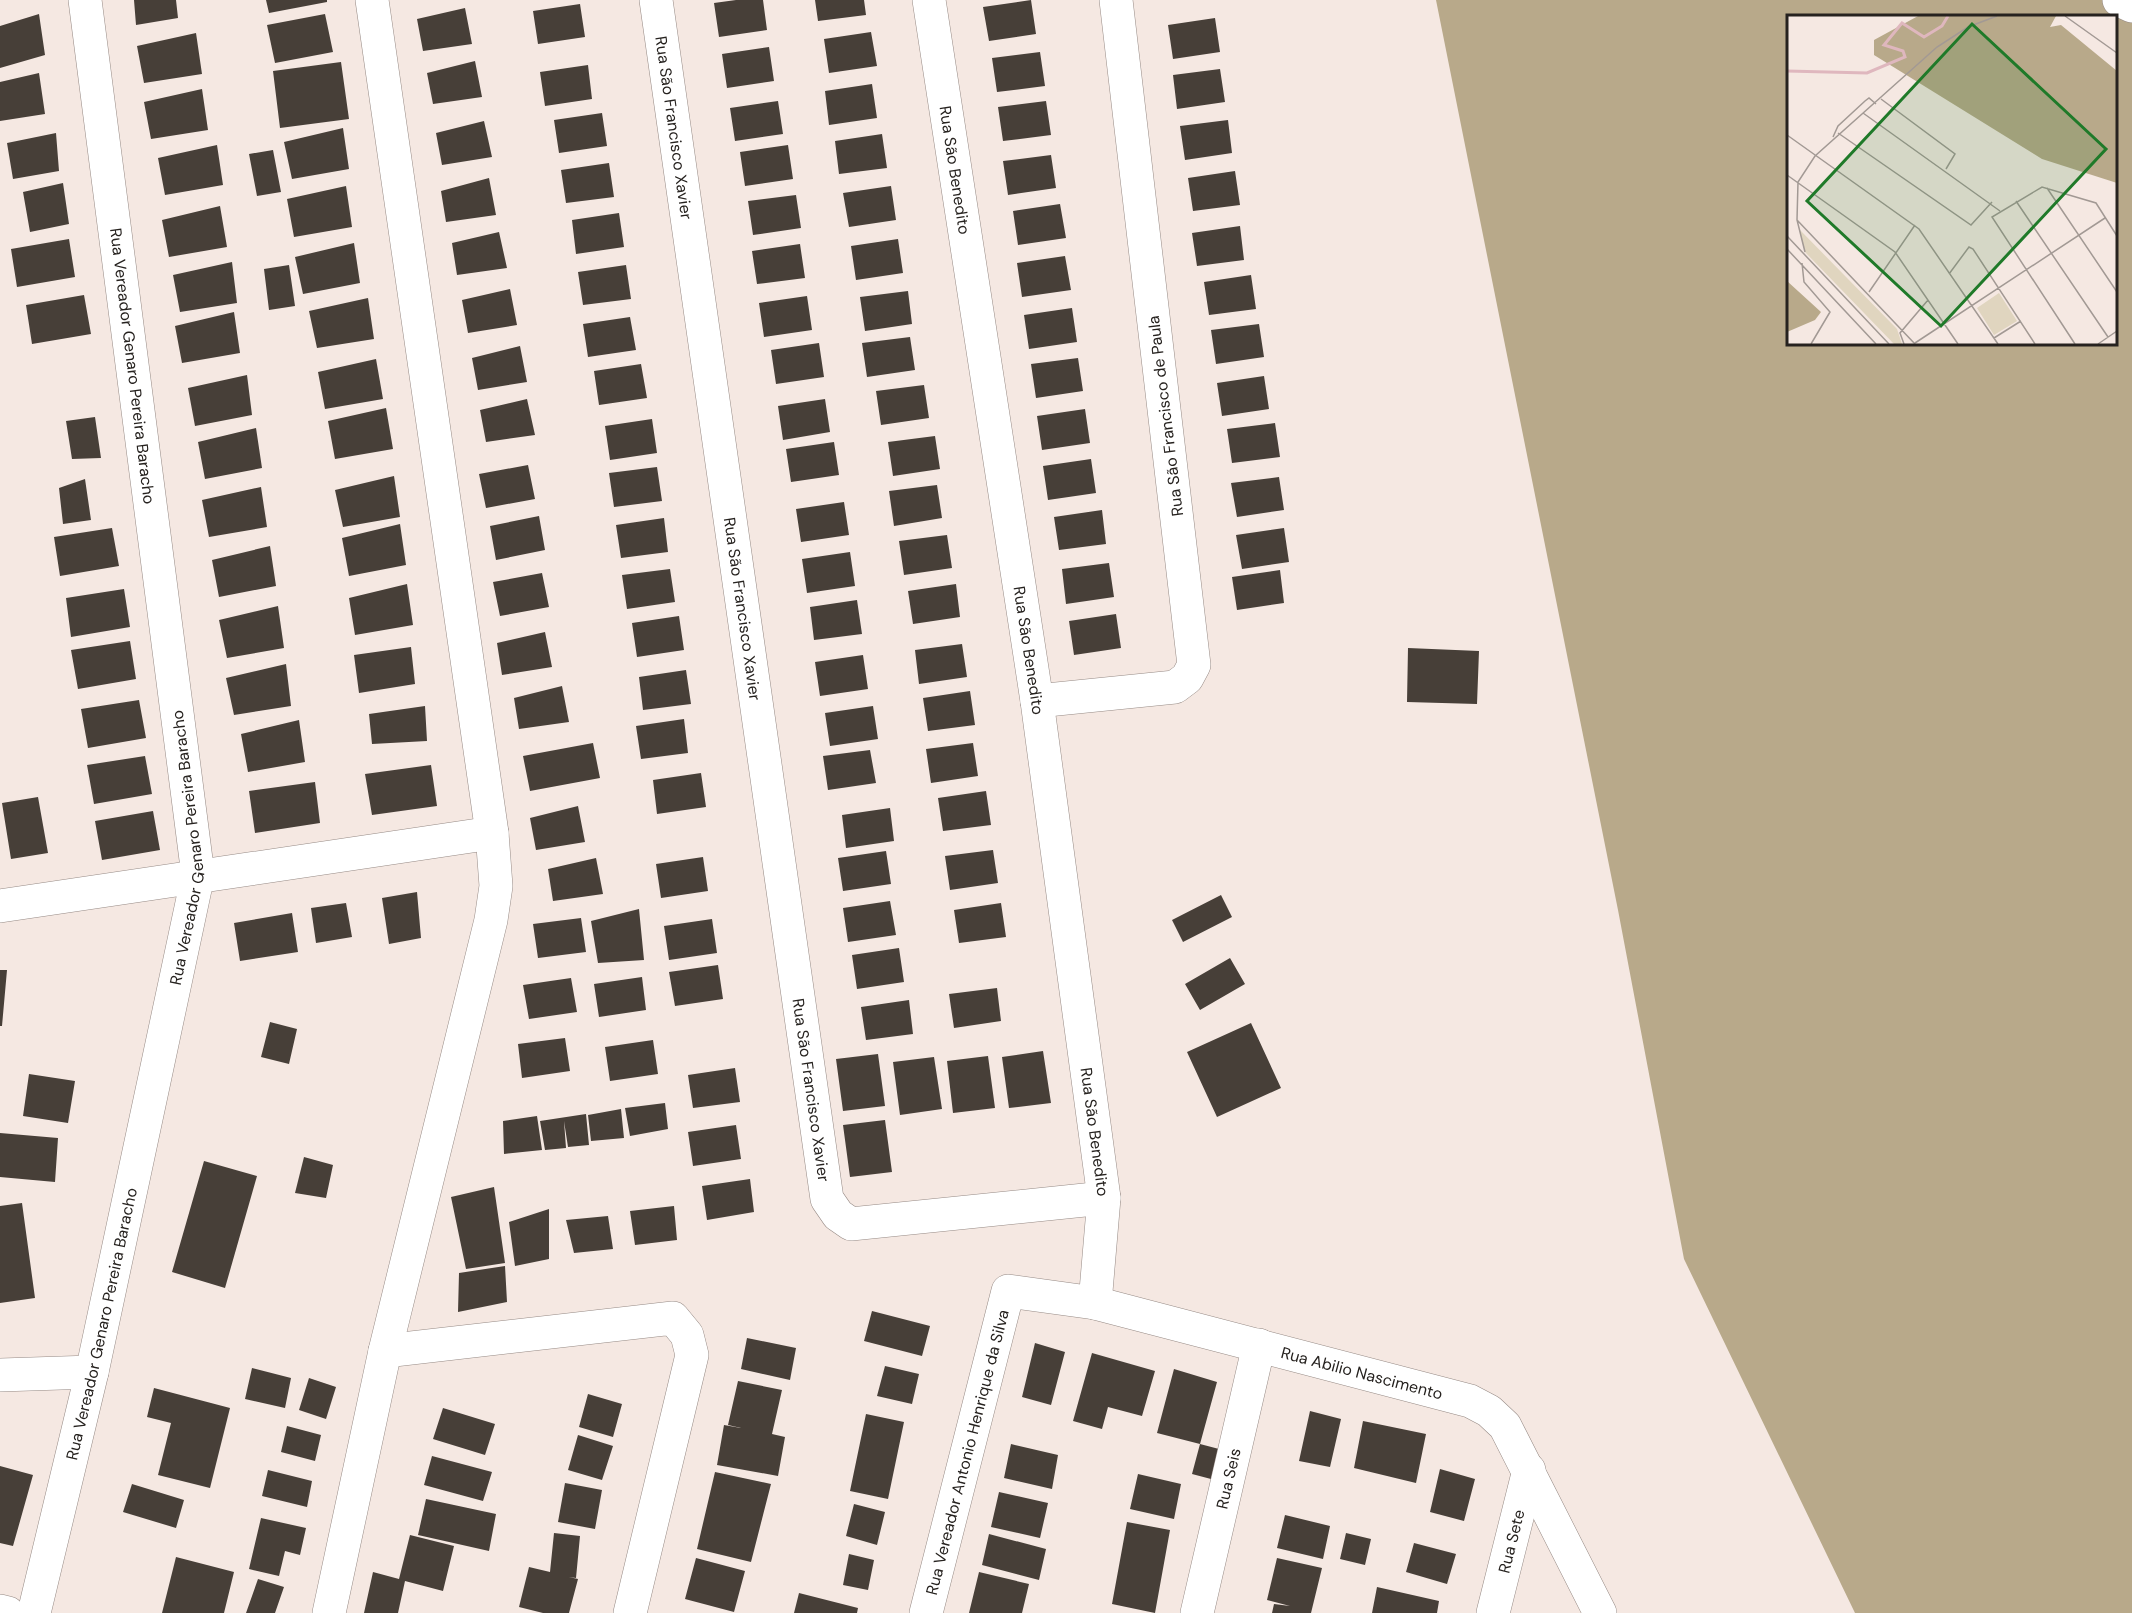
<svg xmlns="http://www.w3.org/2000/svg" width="2132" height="1613" font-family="'DM Sans',sans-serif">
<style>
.forest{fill:#b8a98a;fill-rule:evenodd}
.building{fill:#473f38}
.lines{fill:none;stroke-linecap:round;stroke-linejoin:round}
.minor-casing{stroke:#968a85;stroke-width:34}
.minor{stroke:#fff;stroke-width:33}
.labels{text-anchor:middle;stroke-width:6;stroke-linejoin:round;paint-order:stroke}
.street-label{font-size:16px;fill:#26221f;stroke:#fff}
.inset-river{fill:none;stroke:#dfb7be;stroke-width:3}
.inset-road{fill:none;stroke:#a29994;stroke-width:1.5}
.view{fill:#1f7a29;fill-opacity:0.15;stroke:#1f7a29;stroke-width:3}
.inset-edge{fill:none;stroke:#26221f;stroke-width:3}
</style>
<rect width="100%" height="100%" fill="#f5e8e2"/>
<path class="forest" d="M1436 0H2132V1613H1855L1684 1259 1618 910ZM1788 16H2116V344H1788Z"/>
<path class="building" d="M134 0H176L178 18 136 25Z
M266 0H327V2L269 13Z
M736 0H763L767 30 719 37 714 3Z
M815 0H864L866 15 818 21Z
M1031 0 1036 34 989 41 983 7Z
M580 4 585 37 538 44 533 11Z
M465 8 472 44 423 51 417 19Z
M39 14 45 55 0 68V26Z
M325 14 333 52 275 63 267 25Z
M1215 18 1220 52 1173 59 1168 25Z
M871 32 877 66 829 73 824 39Z
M196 33 202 74 144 83 137 46Z
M769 47 774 81 727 88 722 54Z
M1040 52 1045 86 997 92 992 58Z
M475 61 482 97 433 104 427 73Z
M341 62 349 119 280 128 273 71Z
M588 65 592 99 545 106 540 72Z
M1220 69 1225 102 1177 109 1173 75Z
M39 73 45 114 0 121V82Z
M872 84 877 118 829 125 825 91Z
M202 89 208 130 151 139 144 102Z
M778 101 783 134 735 141 730 108Z
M1046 101 1051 135 1003 141 998 107Z
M602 113 607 146 559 153 554 120Z
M1228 120 1232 153 1185 160 1180 126Z
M484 121 492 157 442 165 436 133Z
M343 128 349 169 292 179 284 142Z
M56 133 59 171 13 179 7 143Z
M882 134 887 168 839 174 835 141Z
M217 145 223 185 165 195 158 158Z
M788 145 793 179 745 186 740 152Z
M273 150 281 192 257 196 249 154Z
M1051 155 1056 188 1008 195 1003 161Z
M609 163 614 197 566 203 561 170Z
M1235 171 1240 205 1193 211 1188 178Z
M489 178 496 215 446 222 441 191Z
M63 183 69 224 30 232 23 192Z
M346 186 352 227 294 237 287 199Z
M891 186 896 220 849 227 843 193Z
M796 195 801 228 753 235 748 201Z
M1060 204 1066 238 1018 245 1013 211Z
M220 206 227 247 169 257 162 220Z
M619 213 624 247 576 254 572 220Z
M1240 226 1244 260 1197 266 1192 233Z
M499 232 507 268 457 275 452 243Z
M69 239 75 277 17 287 11 249Z
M898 239 903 273 856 280 851 246Z
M354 243 360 283 303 294 295 257Z
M800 244 805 278 757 284 752 251Z
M1065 256 1071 290 1022 297 1017 263Z
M232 262 237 303 180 312 173 275Z
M289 265 295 306 269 310 264 269Z
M626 265 631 299 583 305 578 272Z
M1251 275 1256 309 1209 315 1204 282Z
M510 289 517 325 468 333 462 300Z
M908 291 912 324 865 331 860 297Z
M84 295 91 334 32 344 26 305Z
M807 296 812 330 764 337 759 303Z
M368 298 374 339 317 348 309 311Z
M1072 308 1077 342 1029 349 1024 315Z
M234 312 240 353 182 363 175 326Z
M630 317 636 350 588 357 583 324Z
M1259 324 1264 357 1216 364 1211 330Z
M910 337 915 370 867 377 862 343Z
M819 343 824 377 776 384 771 350Z
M520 346 527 382 478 390 472 358Z
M1078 358 1083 391 1036 398 1031 364Z
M376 359 383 399 325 409 318 372Z
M641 364 647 398 599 405 594 371Z
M247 375 252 415 195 426 188 388Z
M1264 376 1269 409 1222 416 1217 383Z
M924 385 929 418 881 425 876 391Z
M527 399 535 435 486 442 480 410Z
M825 399 830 432 783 440 778 406Z
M386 408 393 449 335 459 328 421Z
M1085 409 1090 443 1042 450 1037 416Z
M95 417 101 458 72 459 66 421Z
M652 419 657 453 610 460 605 426Z
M1275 423 1280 457 1232 463 1227 429Z
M256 428 262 468 205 479 198 442Z
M935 436 940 469 893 476 888 442Z
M834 442 839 475 791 482 786 449Z
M1091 459 1096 493 1048 500 1043 466Z
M528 465 535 499 486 508 479 474Z
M657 467 662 501 614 507 609 473Z
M394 476 400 517 343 527 335 490Z
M1279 477 1284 510 1237 517 1231 483Z
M85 479 91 520 63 524 59 488Z
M937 485 942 518 894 526 889 491Z
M261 487 267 527 209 537 202 500Z
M844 502 849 535 801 542 796 509Z
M1102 510 1106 544 1059 550 1054 517Z
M539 516 545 550 496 560 490 526Z
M664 518 668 552 621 558 616 525Z
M400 524 406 565 349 576 342 538Z
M112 528 119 566 60 576 54 537Z
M1284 528 1289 562 1242 569 1236 535Z
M947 535 952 568 904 575 899 541Z
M270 546 276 586 219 597 212 560Z
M850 552 855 586 807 593 802 559Z
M1109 563 1114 597 1066 604 1062 569Z
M670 569 675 602 627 609 622 575Z
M1280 570 1284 603 1237 610 1232 577Z
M542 573 549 607 500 616 493 582Z
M407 584 413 625 355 635 349 598Z
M956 584 960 617 913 624 908 591Z
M124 589 130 627 71 637 66 598Z
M857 600 862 634 814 640 810 607Z
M278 606 284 648 227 658 219 620Z
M1116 614 1121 648 1074 655 1069 621Z
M679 616 684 650 637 657 632 623Z
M545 632 552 667 502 675 497 643Z
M130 641 136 679 78 689 71 650Z
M962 644 967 677 919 684 915 650Z
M411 647 415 684 359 693 354 655Z
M1408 648 1479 651 1477 704 1407 702Z
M863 655 868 689 820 696 815 662Z
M286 664 291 706 234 715 226 678Z
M686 670 691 704 643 710 639 677Z
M562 686 569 722 519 729 514 698Z
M970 691 975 725 928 731 923 698Z
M139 700 146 738 88 748 81 709Z
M425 706 427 741 372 744 369 714Z
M873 706 878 739 830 746 825 713Z
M684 719 688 753 641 759 636 726Z
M299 720 305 762 248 772 241 734Z
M593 743 600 778 530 791 523 756Z
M973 743 978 776 931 783 926 749Z
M870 750 876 783 828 790 823 756Z
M145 756 152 794 94 804 87 765Z
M431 765 437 806 372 815 365 774Z
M701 773 706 807 657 814 653 780Z
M315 782 320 823 255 833 249 791Z
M986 791 991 825 943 831 938 798Z
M38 797 48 853 11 859 2 803Z
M578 806 585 842 536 850 530 818Z
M890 808 894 841 846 848 842 815Z
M153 811 160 850 102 860 95 821Z
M993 850 998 883 950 890 945 856Z
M886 851 891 884 843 891 838 858Z
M703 857 708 891 661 898 656 864Z
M596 858 603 894 553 901 548 869Z
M417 892 421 938 389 944 382 898Z
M1221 895 1232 917 1183 942 1172 920Z
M890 901 896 935 848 942 843 908Z
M346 903 352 937 316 943 311 908Z
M1001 903 1006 937 959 943 954 910Z
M639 909 644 960 598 963 591 921Z
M292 913 298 952 240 961 234 923Z
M581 918 586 952 538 958 533 924Z
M712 919 717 953 669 960 664 926Z
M899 948 904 982 857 989 852 955Z
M1230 958 1245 984 1200 1010 1185 984Z
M718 965 723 999 675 1006 669 972Z
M0 970H7L2 1026H0Z
M642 977 646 1010 599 1017 594 984Z
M571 978 577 1012 529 1019 523 985Z
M997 988 1001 1021 954 1028 949 994Z
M909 1000 913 1034 866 1040 861 1007Z
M270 1022 297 1029 289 1064 261 1057Z
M1251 1023 1281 1088 1217 1117 1187 1052Z
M565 1038 570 1071 522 1078 518 1044Z
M653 1040 658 1074 610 1081 605 1047Z
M1043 1051 1051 1103 1009 1108 1002 1057Z
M878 1054 885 1106 843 1111 836 1059Z
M988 1056 995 1108 953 1113 947 1061Z
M934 1057 942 1109 900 1115 893 1062Z
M735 1068 740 1102 693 1108 688 1075Z
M29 1074 75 1081 68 1123 23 1116Z
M665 1103 668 1129 630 1136 625 1108Z
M621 1109 624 1138 591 1141 588 1115Z
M586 1114 589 1145 568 1147 564 1121 566 1148 545 1150 540 1121Z
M537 1116 542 1150 504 1154 503 1121Z
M885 1120 892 1172 850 1177 843 1125Z
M736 1125 741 1159 693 1166 688 1132Z
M0 1133 58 1138 55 1182 0 1177Z
M304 1157 333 1165 326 1198 295 1193Z
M204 1161 257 1176 225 1288 172 1272Z
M750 1179 754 1212 707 1220 702 1186Z
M494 1187 505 1263 466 1269 451 1197Z
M22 1203 35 1298 0 1303V1206Z
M674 1206 677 1240 635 1245 630 1211Z
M549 1209V1259L515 1266 509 1222Z
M608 1216 613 1249 574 1253 566 1220Z
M505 1266 507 1302 458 1312 459 1273Z
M872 1311 930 1326 922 1356 864 1341Z
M747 1338 796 1348 790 1380 741 1369Z
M1035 1343 1065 1352 1051 1405 1022 1397Z
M1092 1353 1155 1371 1142 1416 1108 1407 1102 1429 1073 1421Z
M885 1366 919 1374 912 1404 877 1396Z
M252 1368 291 1378 285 1408 245 1399Z
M1174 1369 1217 1382 1200 1444 1157 1433Z
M309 1378 336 1387 326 1419 299 1410Z
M738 1381 782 1390 772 1434 785 1437 778 1476 717 1465 724 1425 741 1428 728 1425Z
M154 1388 230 1408 210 1488 158 1475 171 1423 147 1417Z
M588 1394 622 1404 613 1437 579 1427Z
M443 1408 495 1424 485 1455 433 1439Z
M1310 1411 1341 1419 1330 1467 1299 1461Z
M866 1414 904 1422 888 1499 850 1491Z
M1363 1421 1426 1434 1416 1483 1354 1468Z
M287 1426 321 1435 315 1461 281 1452Z
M578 1435 613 1446 602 1480 568 1470Z
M1011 1444 1058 1455 1052 1489 1004 1478Z
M1200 1444 1219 1449 1211 1479 1192 1474Z
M432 1456 492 1472 483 1501 424 1485Z
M0 1466 33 1475 13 1546 0 1543Z
M1440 1469 1475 1479 1464 1521 1430 1512Z
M268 1470 312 1481 307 1507 262 1496Z
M715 1472 771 1484 751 1562 697 1549Z
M1138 1474 1181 1484 1174 1519 1130 1509Z
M565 1483 602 1490 595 1529 558 1522Z
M132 1484 184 1500 176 1528 123 1512Z
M999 1492 1048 1503 1040 1538 991 1527Z
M426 1499 496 1514 489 1551 418 1535Z
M854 1504 885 1512 877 1545 846 1536Z
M1285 1515 1330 1526 1323 1559 1277 1548Z
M261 1518 306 1528 300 1555 285 1551 279 1576 249 1569Z
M1127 1522 1170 1530 1155 1613 1112 1604Z
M554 1533 580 1536 576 1578 569 1577 578 1579 569 1613H543L519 1607 529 1567 550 1572Z
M1346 1533 1371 1539 1365 1565 1340 1559Z
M989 1534 1046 1549 1039 1580 982 1565Z
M410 1535 454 1546 443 1591 405 1581 398 1613H364L373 1572 399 1579Z
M1414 1543 1456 1554 1447 1584 1406 1572Z
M849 1554 874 1560 868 1590 843 1585Z
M176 1557 234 1572 224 1613H162Z
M696 1558 745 1571 734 1612 685 1599Z
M1277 1558 1322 1568 1311 1613H1272L1274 1604 1290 1606 1267 1600Z
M979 1572 1029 1584 1022 1613H969Z
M258 1579 284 1587 275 1613H246Z
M1377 1587 1439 1601 1437 1613H1372Z
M799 1593 858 1608 857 1613H794Z"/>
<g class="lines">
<defs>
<g id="minor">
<path id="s1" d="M656 0 827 1199 838 1215 851 1224 1104 1198"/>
<path id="s2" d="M929 0 1037 701 1104 1198 1095 1303"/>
<path d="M2119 0 2132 6"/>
<path d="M1037 701 1175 687 1187 678 1194 665 1116 0"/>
<path d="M0 906 492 833"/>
<path d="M385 1351 673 1318 687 1335 692 1355 630 1613"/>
<path d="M0 1375 92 1372"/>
<path d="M0 1611 8 1613"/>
<path id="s3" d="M34 1613 92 1372 198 875 85 0"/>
<path d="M329 1613 385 1351 491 920 496 886 492 833 372 0"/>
<path id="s4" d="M926 1613 1008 1291 1095 1303 1470 1401 1489 1411 1505 1426 1600 1613"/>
<path id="s5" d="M1197 1613 1259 1345"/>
<path id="s6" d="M1493 1613 1529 1470"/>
</g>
</defs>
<use href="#minor" class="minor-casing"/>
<use href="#minor" class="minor"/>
</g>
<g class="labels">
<g class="street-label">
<text dy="6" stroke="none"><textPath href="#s1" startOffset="129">Rua São Francisco Xavier</textPath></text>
<text dy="6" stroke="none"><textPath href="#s2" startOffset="172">Rua São Benedito</textPath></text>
<text transform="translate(133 366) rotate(83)" y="6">Rua Vereador Genaro Pereira Baracho</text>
<text transform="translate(1165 416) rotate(-97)" y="6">Rua São Francisco de Paula</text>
<text dy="6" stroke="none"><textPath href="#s1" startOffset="615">Rua São Francisco Xavier</textPath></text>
<text dy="6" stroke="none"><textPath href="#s2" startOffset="658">Rua São Benedito</textPath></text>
<text dy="6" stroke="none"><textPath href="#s3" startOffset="783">Rua Vereador Genaro Pereira Baracho</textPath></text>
<text dy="6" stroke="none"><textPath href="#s1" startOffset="1101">Rua São Francisco Xavier</textPath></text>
<text dy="6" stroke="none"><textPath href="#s2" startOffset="1144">Rua São Benedito</textPath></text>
<text dy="6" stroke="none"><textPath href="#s3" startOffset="297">Rua Vereador Genaro Pereira Baracho</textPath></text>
<text dy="6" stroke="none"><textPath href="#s4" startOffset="696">Rua Abilio Nascimento</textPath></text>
<text dy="6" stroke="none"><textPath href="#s4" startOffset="166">Rua Vereador Antonio Henrique da Silva</textPath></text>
<text dy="6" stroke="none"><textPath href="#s5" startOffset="138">Rua Seis</textPath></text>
<text dy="6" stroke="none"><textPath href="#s6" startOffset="74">Rua Sete</textPath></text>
</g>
</g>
<g transform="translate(1787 15)">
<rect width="330" height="330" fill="#f5e8e2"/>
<path d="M12 214 110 314 115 329H107L18 237ZM212 278 230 306 207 320 190 293Z" fill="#e0d5bf"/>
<path d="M131 1H269L263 12 274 10 330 56V168L255 144 87 40V25ZM0 266 34 297 28 305 0 317Z" fill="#b8a98a"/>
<path class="inset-river" d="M0 56 80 58 118 42 116 36 97 30 115 8 137 22 155 11 161 1"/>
<path class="inset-road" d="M278 1 330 38M94 84 168 139 159 154M76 98 213 196M51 118 184 210 205 187M0 120 132 214 211 329M46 122 51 111 78 86 82 83 89 89M0 160 108 237 171 329M260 173 330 277M229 186 321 322M10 205 128 329M0 221 102 329M0 234 89 329M18 237 10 205 11 167 28 141 150 32 181 12 210 1M15 248 17 267 43 297 24 329M162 259 182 232 186 234 248 329M82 277 128 210M207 323 234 306M128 328 318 203M117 329 113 318 141 285M288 329 205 202 255 172 309 188 330 221M311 329 330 316"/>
<path class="view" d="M185 9 319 134 154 311 20 186Z"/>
<rect width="330" height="330" class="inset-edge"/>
</g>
</svg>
